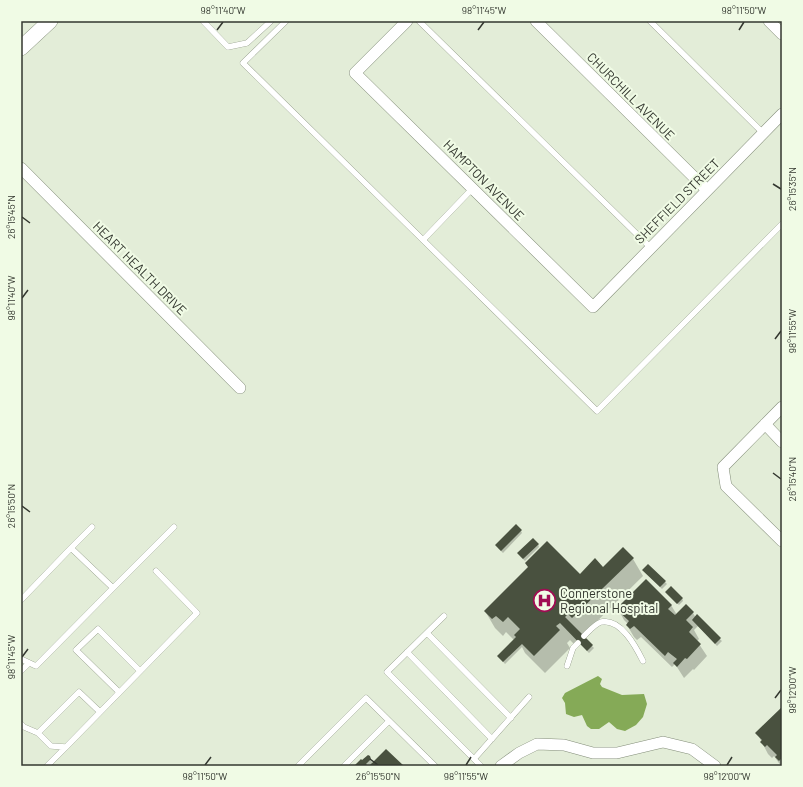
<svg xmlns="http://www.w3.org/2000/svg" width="803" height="787" font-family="Barlow,sans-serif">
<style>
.water{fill:#85aa57}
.shadow{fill:#0003}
.building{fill:#49513f}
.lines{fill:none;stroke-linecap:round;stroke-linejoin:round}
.service-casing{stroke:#848e7a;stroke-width:6}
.minor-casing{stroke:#848e7a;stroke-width:12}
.secondary-casing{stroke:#848e7a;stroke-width:16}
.service{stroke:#fff;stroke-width:5.5}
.minor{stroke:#fff;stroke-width:11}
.secondary{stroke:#fff;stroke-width:15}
.ticks{fill:none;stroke:#33372f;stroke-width:1.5}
.labels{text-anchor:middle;stroke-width:4;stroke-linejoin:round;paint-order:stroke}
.street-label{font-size:13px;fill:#33372f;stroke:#f0fbe5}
.poi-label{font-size:13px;fill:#33372f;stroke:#f0fbe5;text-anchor:start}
.neatline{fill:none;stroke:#33372f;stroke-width:1.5}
.ticks-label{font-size:10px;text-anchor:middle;fill:#33372f}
</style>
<rect width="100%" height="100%" fill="#e3edd8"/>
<path class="water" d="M598 676 602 679 600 684 602 687 622 695 644 694 647 704 643 717 636 725 625 731 617 729 609 722 599 729H591L587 726 582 715 574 717 566 714 565 703 562 698 565 693Z"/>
<path class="shadow" d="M521 531 522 533 503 553 498 548Z
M538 544 539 547 525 561 520 556Z
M633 559 643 576 582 636 594 648 589 653 578 642 575 645 570 640 567 643 570 648 545 673 525 653 522 647 505 664 500 658 514 640 506 632 503 636 495 628 485 611 529 568 526 563 580 575Z
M648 565 667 584 662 589 645 572Z
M668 594 682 598 683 601 679 605Z
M671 605 677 615 693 613 696 618 722 641 717 646 698 626 694 630 699 639 697 641 707 656 694 670 693 669 684 678 675 664 672 667 641 637 637 640 634 637 627 625 628 624 624 620 618 609Z
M782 709V766H781L774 756 772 758 768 754 757 733Z
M369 757 373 764 402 766H355Z"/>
<path class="building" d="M516 524 522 530 501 551 495 545Z
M533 538 539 544 523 559 517 553Z
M547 541 580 574 595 558 603 567 623 547 634 558 572 618 568 614 565 617 593 645 587 651 560 623 556 626 560 630 534 656 522 644 503 662 497 656 516 637 514 635 520 629 508 617 503 622 496 616 492 619 484 611 528 567 525 563Z
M648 564 666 581 660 587 642 570Z
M646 579 672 605 668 609 675 615 686 604 694 612 686 620 693 627 689 632 701 644 687 659 685 658 677 667 673 663 677 659 668 652 665 656 634 626 630 629 626 625 629 621 616 609Z
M671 586 683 598 677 604 665 592Z
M697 614 721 638 715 644 692 620Z
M782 707V760L781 759 779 761 775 757 777 755 767 745 765 747 760 742 762 740 755 733Z
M386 749 404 766H369Z
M368 755 370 756 371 759 366 764 368 766H354L361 759 362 760Z"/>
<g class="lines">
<defs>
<path id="service" d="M203 21 228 47 247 43 271 21
M286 21 243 63 597 411 782 224
M419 21 650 247
M650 21 763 133
M423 240 472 189
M71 548 92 527
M113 588 174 527
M21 600 71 548 113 588 36 666 21 659
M444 616 387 672 481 766
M427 633 511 718
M584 636C589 631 595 624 601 622 621 618 636 647 643 661
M407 652 492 739
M567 666 573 648 578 643
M21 671 29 663
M119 692 76 650 98 629 140 671
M21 724 24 727 38 733 51 746 66 747 197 613 156 571
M38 733 79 692 100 712
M474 759 529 697
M47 766 66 747
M298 766 366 698 435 766
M344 766 389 721"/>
<path id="minor" d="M407 21 355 73 593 307 782 114
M536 21 707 190
M769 21 782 34
M21 168 240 388
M782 407 723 467 726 486 782 541
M765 424 782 442
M501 766 519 753 537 744 564 745 593 753H617L663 742 692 749 715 766"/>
<path id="secondary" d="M21 48 50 21"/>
</defs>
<use href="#service" class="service-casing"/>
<use href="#minor" class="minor-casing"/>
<use href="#secondary" class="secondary-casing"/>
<use href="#service" class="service"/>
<use href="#minor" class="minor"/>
<use href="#secondary" class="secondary"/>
</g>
<path class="ticks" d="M217 30 223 22M478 30 484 22M739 30 744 22M773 184 781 189M22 217 30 223M22 298 28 290M775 339 781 331M773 473 781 479M22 506 30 512M22 657 28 649M775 698 781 690M370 759 378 765M205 765 211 757M466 765 471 757M727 765 732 757"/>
<defs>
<symbol id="hospital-ring" viewBox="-11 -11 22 22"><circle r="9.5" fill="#f0fbe5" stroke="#a00c53" stroke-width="1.5"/><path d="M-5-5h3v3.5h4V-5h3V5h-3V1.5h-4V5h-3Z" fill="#a00c53"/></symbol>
</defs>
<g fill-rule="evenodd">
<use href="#hospital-ring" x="532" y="588" width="25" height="25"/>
</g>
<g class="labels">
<g class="street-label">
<text transform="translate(631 96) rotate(45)" y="5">CHURCHILL AVENUE</text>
<text transform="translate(484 180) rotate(45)" y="5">HAMPTON AVENUE</text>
<text transform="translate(677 201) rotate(-45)" y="5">SHEFFIELD STREET</text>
<text transform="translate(140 268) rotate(45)" y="5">HEART HEALTH DRIVE</text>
</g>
<g class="poi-label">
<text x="560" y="598">Connerstone<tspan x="560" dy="15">Regional Hospital</tspan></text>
</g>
</g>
<rect width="803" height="787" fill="none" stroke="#f0fbe5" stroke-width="44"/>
<rect x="22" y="22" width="759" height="743" class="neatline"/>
<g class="ticks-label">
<text x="223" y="14">98°11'40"W</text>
<text x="484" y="14">98°11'45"W</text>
<text x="744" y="14">98°11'50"W</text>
<text transform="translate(792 189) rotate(-90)" y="4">26°15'35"N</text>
<text transform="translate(11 217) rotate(-90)" y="4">26°15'45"N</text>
<text transform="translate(11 298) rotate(-90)" y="4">98°11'40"W</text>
<text transform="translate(792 331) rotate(-90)" y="4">98°11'55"W</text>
<text transform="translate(792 479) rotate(-90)" y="4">26°15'40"N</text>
<text transform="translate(11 506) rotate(-90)" y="4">26°15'50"N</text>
<text transform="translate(11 657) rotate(-90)" y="4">98°11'45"W</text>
<text transform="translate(792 690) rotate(-90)" y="4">98°12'00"W</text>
<text x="205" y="780">98°11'50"W</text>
<text x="378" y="780">26°15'50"N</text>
<text x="466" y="780">98°11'55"W</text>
<text x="727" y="780">98°12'00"W</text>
</g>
</svg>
